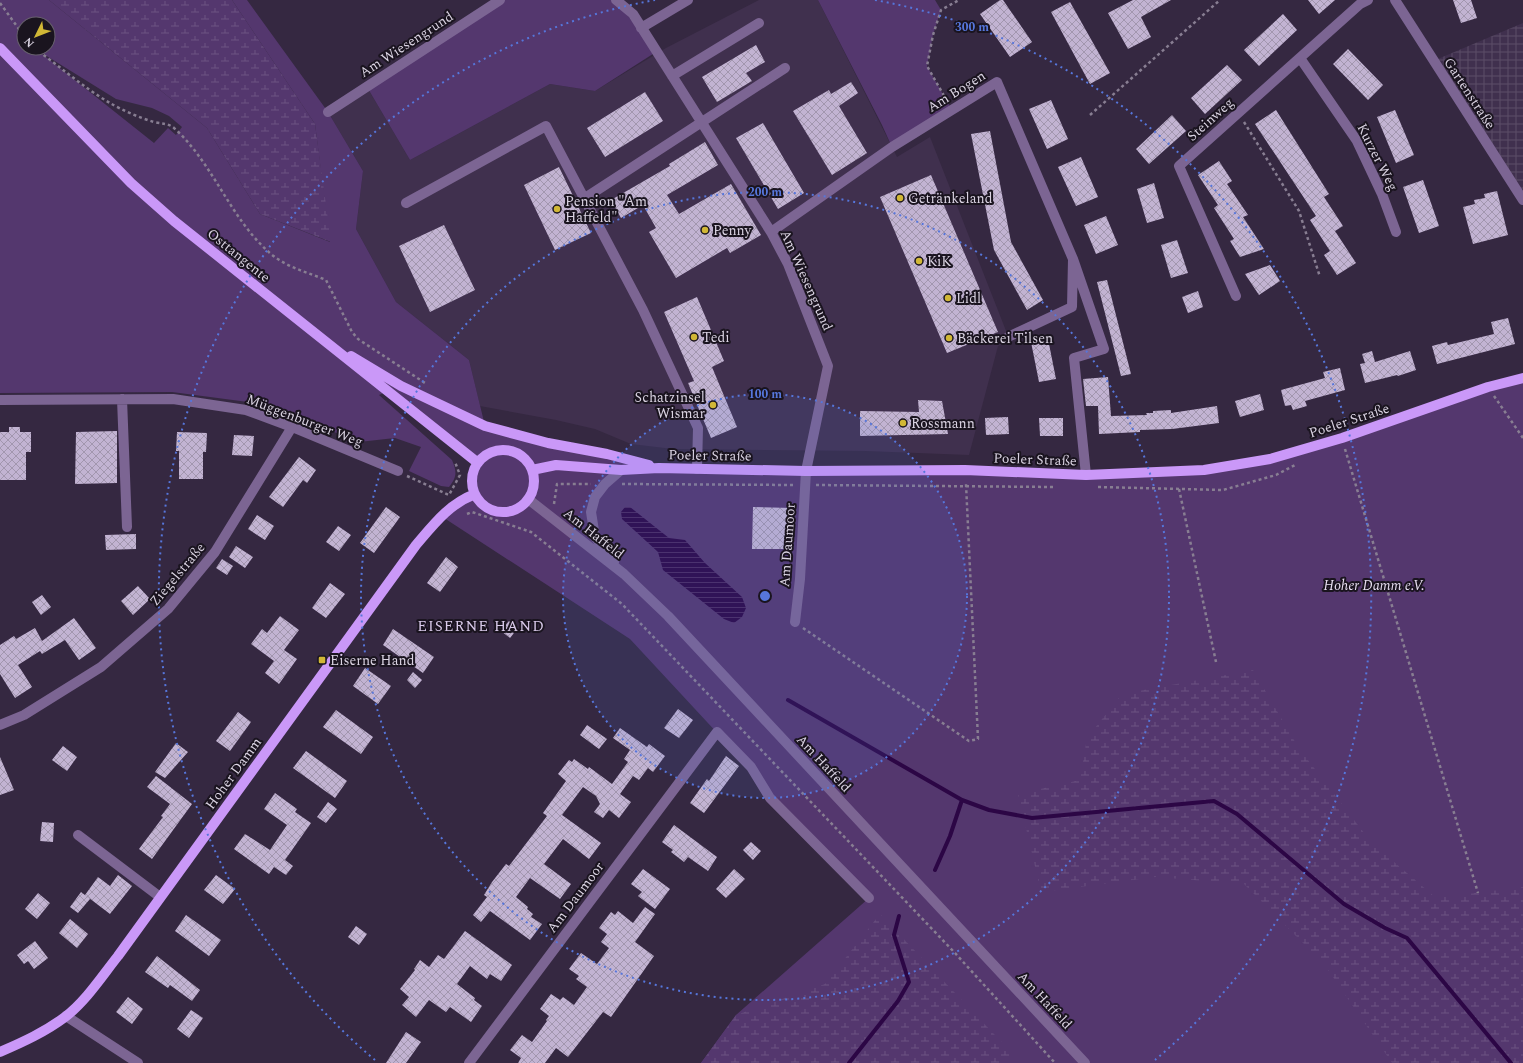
<svg xmlns="http://www.w3.org/2000/svg" width="1523" height="1063" font-family="Spectral,serif">
<style>
.built{fill:#40304e}
.industrial{fill:url(#industrial-grid)}
.green{fill:#54376e;fill-rule:evenodd}
.wetland{fill:url(#wetland-marsh)}
.water{fill:url(#water-rules)}
.lines{fill:none;stroke-linecap:round;stroke-linejoin:round}
.stream{stroke:#2c0645;stroke-width:4}
.building{fill:url(#building-cross-hatch)}
.path{stroke:#887e92;stroke-width:2.5;stroke-dasharray:3 3;stroke-linecap:butt}
.minor{stroke:#7c6593;stroke-width:10}
.major{stroke:#ca98f8;stroke-width:10}
.ring{fill:none;stroke:#5676db;stroke-width:2;stroke-dasharray:2 4}
.poi-dot{fill:#d1b736;stroke:#1a141f;stroke-width:1.5}
.labels{text-anchor:middle;stroke-width:4;stroke-linejoin:round;paint-order:stroke}
.street-label{font-size:14px;fill:#dad3e2;stroke:#1a141f}
.poi-label{font-size:14px;fill:#dad3e2;stroke:#1a141f;text-anchor:start}
.park-label{font-size:14px;font-style:italic;fill:#e7def1;stroke:#1a141f}
.neighbourhood-label{font-size:15px;letter-spacing:1px;fill:#d9caea;stroke:#1a141f}
.centre{fill:#5676db;stroke:#1a141f;stroke-width:2}
.ring-label{font-size:12px;text-anchor:middle;font-weight:bold;fill:#5676db;stroke:#1a141f;stroke-width:4;stroke-linejoin:round;paint-order:stroke}
</style>
<defs>
<pattern id="industrial-grid" width="8" height="8" patternUnits="userSpaceOnUse"><rect width="8" height="8" fill="#40304e"/><path d="M0 4h8M4 0v8" fill="none" stroke="#5b4d67"/></pattern>
<pattern id="wetland-marsh" width="20" height="14" patternUnits="userSpaceOnUse"><rect width="20" height="14" fill="#54376e"/><path d="M1 5h8M5 5V1M11 12h8M15 12V8" fill="none" stroke="#6c5382"/></pattern>
<pattern id="water-rules" width="6" height="5" patternUnits="userSpaceOnUse"><rect width="6" height="5" fill="#2c0645"/><path d="M0 2.5h6" fill="none" stroke="#4a2960"/></pattern>
<pattern id="building-cross-hatch" width="8" height="8" patternUnits="userSpaceOnUse"><rect width="8" height="8" fill="#c2b3d2"/><path d="M0 0l8 8M0 8l8-8" fill="none" stroke="#a296ae"/></pattern>
</defs>
<rect width="100%" height="100%" fill="#352841"/>
<path class="built" d="M759 0H818L897 157 930 137 1010 341 998 346 969 455 865 451 673 449 631 444 595 429 556 420 480 406 469 360 396 302 356 229 363 171 328 112 367 87 410 160 550 84 595 91 666 48Z"/>
<path class="industrial" d="M1523 23V200L1433 61Z"/>
<path class="green" d="M0 0H49L207 128 260 214 330 242 315 124 232 0H247L328 112 363 171 356 229 396 302 469 360 485 426 659 468 806 471 1204 470 1270 459 1523 378V1063H701L736 1015 869 898 770 798 720 736 630 639 441 516 471 496 468 478 476 461 388 391 379 395 452 460C457 472 457 477 449 487L441 486 409 471 421 447 395 438 359 442 297 417 248 402 172 392 0 393ZM24 24H48V48H24ZM37 50 116 99 152 108 169 116 182 127 176 135 168 128 154 143Z
M500 0H616L656 52 595 91 550 84 410 160 367 87Z
M818 0H935L941 10 933 35 927 66 952 110 892 147 882 125Z"/>
<path class="wetland" d="M49 0H232L315 124 331 242 260 214 207 128Z
M1253 670 1298 747 1371 842 1436 898 1523 887V1063H1392L1324 964 1244 884 1155 877 1041 892 1018 794 1080 780 1087 738 1122 694Z
M880 914 1013 1054 1001 1063H701L736 1015 825 984Z"/>
<path class="water" d="M625 507H630L669 538 685 540 705 563 742 597 746 608 742 617 734 623 724 619 663 570 658 552 622 519 621 512Z"/>
<g class="lines">
<path class="stream" d="M788 700 962 800 989 810 1032 818 1214 801 1237 814 1344 904 1385 928 1407 938 1511 1063
M935 870 950 836 962 800
M849 1063 898 1001 909 982 894 935 899 916"/>
</g>
<path class="building" d="M1000 0H1003L1032 42 1010 57 980 14Z
M1133 0H1171L1141 17 1151 37 1128 49 1108 13Z
M1308 0H1335L1319 14Z
M1453 0H1471L1477 18 1461 23Z
M1070 2 1110 73 1090 84 1051 12Z
M1283 14 1297 30 1259 66 1244 50Z
M756 45 765 62 746 73 752 81 717 102 702 77Z
M1348 49 1383 85 1368 100 1333 64Z
M1227 65 1242 80 1205 114 1191 98Z
M851 82 858 93 839 106 867 153 832 175 793 111 829 90 831 94Z
M645 92 663 121 605 157 587 128Z
M1051 100 1068 139 1047 149 1029 109Z
M1276 110 1329 194 1324 197 1343 226 1335 231 1356 263 1337 275 1324 255 1330 251 1310 220 1316 216 1255 124Z
M1395 110 1414 155 1396 163 1377 117Z
M1172 115 1186 131 1149 164 1136 149Z
M763 123 804 193 778 209 736 138Z
M990 131 1011 242 1043 300 1027 310 994 250 971 134Z
M705 142 718 165 667 195 679 214 731 184 761 235 730 253 727 248 676 278 649 232 656 228 643 205 621 218 611 200 670 166 669 164Z
M1081 157 1098 197 1076 206 1058 167Z
M1219 161 1232 181 1227 184 1248 215 1243 217 1264 249 1240 257 1230 241 1234 239 1214 208 1218 205 1198 175Z
M559 167 591 233 555 250 524 185Z
M931 175 998 332 947 353 880 197Z
M1423 180 1439 226 1419 233 1403 187Z
M1154 183 1164 218 1147 223 1137 189Z
M1497 191 1508 235 1473 244 1463 207 1475 204 1474 200 1485 198 1484 194Z
M1106 216 1118 245 1096 254 1084 225Z
M444 225 475 290 430 312 399 246Z
M1177 240 1188 273 1171 278 1161 245Z
M1270 265 1280 281 1259 295 1245 274Z
M1107 280 1131 374 1121 376 1097 282Z
M1198 291 1203 307 1188 313 1182 297Z
M697 297 724 361 712 367 737 427 711 438 688 383 694 381 664 312Z
M1508 318 1515 344 1437 364 1432 346 1447 342 1448 345 1494 334 1491 322Z
M1048 339 1056 379 1039 382 1031 342Z
M1372 351 1375 362 1410 351 1416 370 1398 376 1397 375 1365 383 1360 364 1365 363 1362 354Z
M1340 368 1345 390 1305 401 1307 406 1293 410 1291 405 1285 406 1281 390 1325 378 1323 372Z
M1108 377 1111 416 1147 415 1146 413H1153V411L1171 410V413L1217 406 1219 423 1172 429 1140 430V432L1099 434 1098 406H1086L1083 379Z
M1260 394 1264 410 1240 417 1235 401Z
M918 400 942 401 948 434 860 436V411L919 412Z
M1008 417 1009 434 986 435 985 418Z
M1039 418H1063V436H1040Z
M9 427H20V432H31V452H26V480H0V432H9Z
M117 431V483L75 484 76 432Z
M177 432 207 433 206 452H203V479H179V451H176Z
M234 435 254 436 252 456 232 455Z
M299 457 316 470 307 483 303 480 283 507 269 497Z
M386 507 400 517 374 553 360 543Z
M753 507 792 508V549H752Z
M257 515 274 526 265 540 248 529Z
M338 526 351 535 339 551 326 542Z
M136 534V549L106 550 105 535Z
M236 546 253 557 245 568 229 557Z
M446 557 458 567 440 592 427 583Z
M222 559 233 566 227 575 216 568Z
M330 583 345 594 326 618 312 608Z
M138 586 150 599 133 615 121 601Z
M42 595 51 607 41 615 32 602Z
M280 616 299 630 284 650 297 659 279 684 265 673 274 661 251 644 262 629 267 633Z
M74 618 96 648 79 660 65 640 42 654 40 651 18 665 32 687 15 698 0 674V645L14 636 16 639 35 628 42 641Z
M509 621 518 628 510 638 501 631Z
M393 629 434 657 423 673 383 645Z
M365 668 391 686 378 704 353 686Z
M413 672 422 680 415 688 407 680Z
M678 709 693 720 679 738 664 728Z
M336 710 373 737 361 754 323 727Z
M238 712 251 722 230 751 216 741Z
M587 725 607 739 599 749 580 735Z
M620 728 647 747 649 744 665 756 653 772 648 768 639 780 633 776 620 794 631 802 619 818 609 810 603 818 594 812 600 804 596 796 583 787 562 815 601 843 589 859 563 839 544 864 571 884 560 899 530 878 516 897 528 907 527 909 533 914 531 917 542 924 530 940 490 911 481 922 473 915 487 897 484 895 492 882 506 864 509 866 547 816 543 813 566 781 558 774 569 760 572 762 574 759 588 769 589 767 612 784 628 762 624 759 630 750 613 738Z
M176 743 188 752 165 778 155 772Z
M63 746 77 757 67 771 52 760Z
M306 751 347 781 335 798 293 768Z
M726 756 739 766 704 813 690 803 707 779 709 781Z
M0 757 14 790 0 795Z
M156 776 192 804 152 859 139 849 163 817 161 816 170 804 147 787Z
M275 793 297 809 295 812 311 823 285 860 293 866 286 875 274 867 269 874 234 849 245 834 270 850 287 825 264 809Z
M328 802 337 809 326 823 317 817Z
M42 822 54 823 53 842 40 841Z
M674 825 717 857 708 871 688 857 684 862 671 852 673 850 662 842Z
M751 842 761 851 753 860 743 850Z
M643 869 670 889 655 909 638 896 642 892 631 884Z
M734 869 745 879 726 898 716 889Z
M118 875 132 886 110 914 85 895 98 877 110 886Z
M216 875 235 889 223 904 204 890Z
M81 892 90 899 78 913 70 907Z
M38 893 50 903 37 919 25 909Z
M645 907 655 914 635 942 654 956 611 1017 603 1012 568 1057 556 1048 545 1063H518L521 1058 510 1050 522 1035 532 1042 547 1021 546 1020 549 1016 540 1009 551 994 560 1000 563 997 574 1005 587 987 576 979 579 976 569 969 581 953 597 964 609 948 601 942 607 934 599 928 611 912 615 915 618 911 633 923Z
M186 915 221 940 209 956 175 931Z
M70 919 88 934 77 948 59 933Z
M356 926 367 934 359 945 348 937Z
M465 931 512 965 501 981 490 974 487 979 470 966 457 984 475 998 474 1000 482 1006 471 1022 450 1007 446 1012 429 1000 416 1017 402 1005 409 997 400 989 415 970 414 969 420 960 429 967 438 955 444 959Z
M35 941 48 958 34 969 28 961 24 964 17 955Z
M157 956 200 990 192 1001 170 985 168 988 145 972Z
M128 997 143 1009 132 1024 116 1012Z
M191 1010 203 1018 189 1038 177 1029Z
M406 1032 421 1042 406 1063H386Z"/>
<g class="lines">
<path class="path" d="M0 3 24 36
M34 48C58 65 84 88 110 103 122 110 140 118 154 122 162 124 168 123 174 128 214 164 230 219 271 254 288 268 307 272 326 280L352 332 358 339 425 383
M947 101 927 66 933 35 941 10 959 0
M1090 115 1220 0
M1244 122 1299 211 1320 277
M1494 396 1523 438
M1345 449 1478 893
M407 476 449 495 460 475 455 462
M622 484 795 485
M816 485 1055 487
M1098 487 1223 490 1276 475 1295 465
M1179 489 1216 662
M554 504 557 484H591
M467 514 472 512 531 532 622 604 955 953 1055 1063
M803 628 969 741 978 739 966 484"/>
<path class="minor" d="M616 0 633 14 771 232 788 264 828 366 806 471 800 579 795 622
M1395 0 1523 200
M641 28 688 0
M1300 58 1357 141 1382 194 1396 232
M672 76 759 23
M328 112 500 0
M585 198 785 68
M406 203 546 126 643 310 698 428 697 469
M771 232 892 147 997 82 1073 259
M1236 296 1179 166 1360 4 1368 0
M1008 337 1072 307 1073 259 1104 349 1074 358 1086 475
M122 399 127 527
M0 400 173 399 246 410 292 427 398 471
M528 499 624 574 668 616 1085 1063
M614 562 595 537 591 512 595 497 605 484 621 470
M0 725 24 715 101 667 168 609 215 552 292 427
M78 835 160 897
M66 1016 138 1063
M469 1063 717 732 751 767 770 798 869 898"/>
<path class="major" d="M0 48 131 183 174 221 478 463
M351 356 401 386 485 426 548 443 607 454 649 465
M472 481a31 31 0 1 1 62 0a31 31 0 1 1-62 0Z
M532 470 556 465 621 470 659 468 806 471 965 470 1086 475 1204 470 1270 459 1342 438 1488 387 1523 378
M0 1052C23 1042 45 1032 65 1017 86 1001 102 976 118 956L416 545C434 524 449 504 475 494"/>
</g>
<circle cx="765" cy="596" r="202" fill="#5676db" fill-opacity=".12"/>
<g class="ring">
<circle cx="765" cy="596" r="202"/>
<circle cx="765" cy="596" r="404"/>
<path d="M375 1060A606 606 0 0 1 655 0M875 0A606 606 0 0 1 1155 1060"/>
</g>
<g class="poi-dot">
<circle cx="900" cy="198" r="4"/>
<circle cx="557" cy="209" r="4"/>
<circle cx="705" cy="230" r="4"/>
<circle cx="919" cy="261" r="4"/>
<circle cx="948" cy="298" r="4"/>
<circle cx="694" cy="337" r="4"/>
<circle cx="949" cy="338" r="4"/>
<circle cx="713" cy="405" r="4"/>
<circle cx="903" cy="423" r="4"/>
<rect x="318" y="656" width="8" height="8" rx="2"/>
</g>
<g class="labels">
<g class="street-label">
<text transform="translate(406 44) rotate(-33)" y="5">Am Wiesengrund</text>
<text transform="translate(956 91) rotate(-32)" y="5">Am Bogen</text>
<text transform="translate(1470 93) rotate(57)" y="5">Gartenstraße</text>
<text transform="translate(1210 119) rotate(-42)" y="5">Steinweg</text>
<text transform="translate(1378 157) rotate(63)" y="5">Kurzer Weg</text>
<text transform="translate(239 255) rotate(39)" y="5">Osttangente</text>
<text transform="translate(807 280) rotate(66)" y="5">Am Wiesengrund</text>
<text transform="translate(305 420) rotate(21)" y="5">Müggenburger Weg</text>
<text transform="translate(1349 420) rotate(-18)" y="5">Poeler Straße</text>
<text transform="translate(710 455) rotate(1)" y="5">Poeler Straße</text>
<text transform="translate(1035 459) rotate(2)" y="5">Poeler Straße</text>
<text transform="translate(594 533) rotate(38)" y="5">Am Haffeld</text>
<text transform="translate(787 545) rotate(-86)" y="5">Am Daumoor</text>
<text transform="translate(177 574) rotate(-50)" y="5">Ziegelstraße</text>
<text transform="translate(824 763) rotate(47)" y="5">Am Haffeld</text>
<text transform="translate(233 773) rotate(-54)" y="5">Hoher Damm</text>
<text transform="translate(575 897) rotate(-53)" y="5">Am Daumoor</text>
<text transform="translate(1045 1000) rotate(47)" y="5">Am Haffeld</text>
</g>
<g class="poi-label">
<text x="908" y="203">Getränkeland</text>
<text x="565" y="206">Pension "Am<tspan x="565" dy="16">Haffeld"</tspan></text>
<text x="713" y="235">Penny</text>
<text x="927" y="266">KiK</text>
<text x="956" y="303">Lidl</text>
<text x="702" y="342">Tedi</text>
<text x="957" y="343">Bäckerei Tilsen</text>
<text x="705" y="402" text-anchor="end">Schatzinsel<tspan x="705" dy="16">Wismar</tspan></text>
<text x="911" y="428">Rossmann</text>
<text x="330" y="665">Eiserne Hand</text>
</g>
<g class="park-label">
<text x="1374" y="590">Hoher Damm e.V.</text>
</g>
<g class="neighbourhood-label">
<text x="481" y="631">EISERNE HAND</text>
</g>
</g>
<circle cx="765" cy="596" r="6" class="centre"/>
<g class="ring-label">
<text x="972" y="31">300 m</text>
<text x="765" y="196">200 m</text>
<text x="765" y="398">100 m</text>
</g>
<g transform="translate(36 36) rotate(227)"><circle r="19" fill="#1a141f" stroke="#67606d"/>
<path d="M0-3L7 15L0 10L-7 15Z" fill="#d1b736"/>
<text y="-6" font-size="11" font-weight="bold" text-anchor="middle" fill="#dad3e2">N</text>
</g>
</svg>
